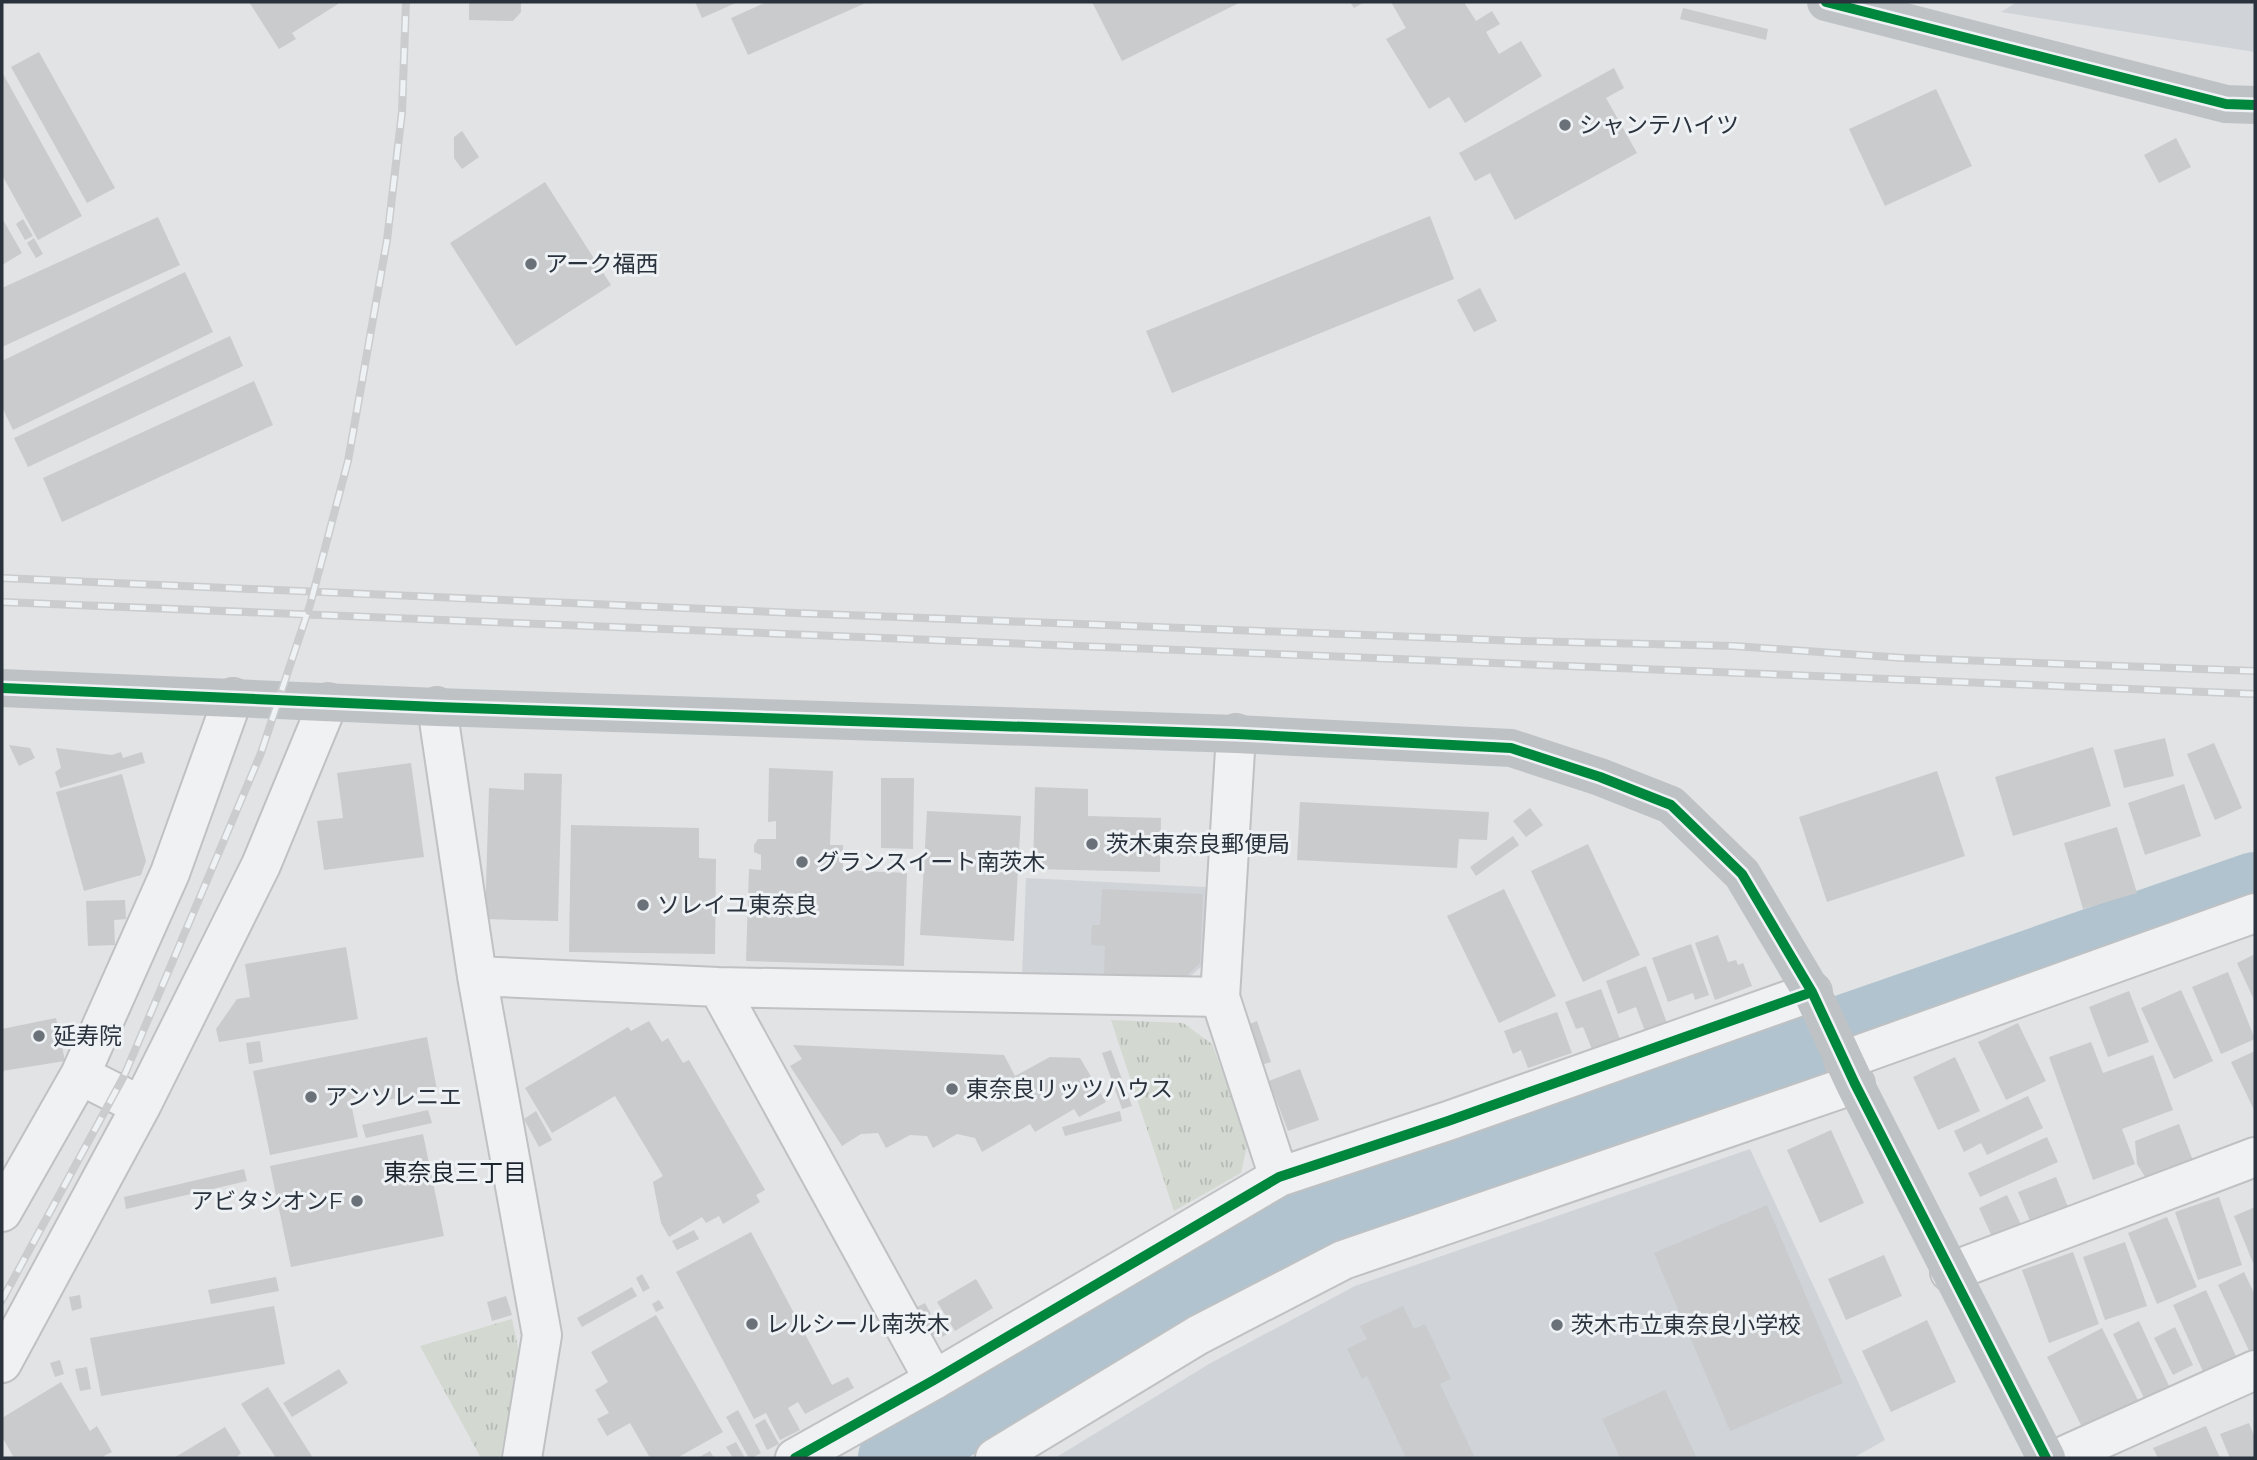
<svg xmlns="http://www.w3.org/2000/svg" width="2257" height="1460" font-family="Montserrat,'Noto Sans JP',sans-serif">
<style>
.built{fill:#d0d3d8}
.park{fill:url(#park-tufts)}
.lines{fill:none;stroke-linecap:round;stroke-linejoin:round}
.river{stroke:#b1c3ce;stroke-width:74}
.building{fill:#c9cbcd}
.street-casing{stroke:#bfc1c3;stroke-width:42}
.street{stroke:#f0f1f3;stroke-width:38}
.secondary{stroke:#bfc2c5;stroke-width:38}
.rail-casing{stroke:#cacccd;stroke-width:8}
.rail{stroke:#eff2f5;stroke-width:5;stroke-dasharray:16;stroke-linecap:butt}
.cycleway-casing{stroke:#eff2f5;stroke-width:15}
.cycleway{stroke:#00873e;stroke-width:10}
.poi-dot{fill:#6a7178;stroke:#eff2f5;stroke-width:2.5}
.labels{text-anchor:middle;stroke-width:6;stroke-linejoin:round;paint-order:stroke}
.poi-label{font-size:23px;fill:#2a333d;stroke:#eff2f5;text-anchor:start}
.neighbourhood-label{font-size:24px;fill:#1c242e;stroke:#eff2f5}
</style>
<defs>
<pattern id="park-tufts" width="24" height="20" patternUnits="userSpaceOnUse" patternTransform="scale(1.75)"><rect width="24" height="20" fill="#d3d9d1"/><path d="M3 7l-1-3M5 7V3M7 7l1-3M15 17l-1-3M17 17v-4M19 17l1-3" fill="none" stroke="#b5bbb4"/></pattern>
</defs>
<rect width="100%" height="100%" fill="#e1e3e5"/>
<path class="built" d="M2017 2H2255V52L2001 12Z
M1026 878 1206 887 1203 965 1183 983 1022 976Z
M1750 1149 1885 1440 1853 1458H1055L1209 1364 1355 1286Z"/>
<path class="park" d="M1111 1020 1183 1023 1212 1044 1248 1141 1241 1173 1174 1211Z
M512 1319 520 1357 500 1458H481L420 1346Z"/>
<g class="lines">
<path class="river" d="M895 1458 1176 1291 1306 1219 2255 889"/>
</g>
<path class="building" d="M249 2H336L338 4 292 33 296 39 279 49Z
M469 2H521V12L513 21 469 20Z
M695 2H738L702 18Z
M767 2H868L748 55 731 18Z
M1092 2H1241L1122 61Z
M1350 2H1365L1354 8Z
M1391 2H1464L1476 21 1492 11 1500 24 1486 32 1499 54 1521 41 1542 76 1465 123 1449 97 1429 109 1386 39 1406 28Z
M1683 8 1768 29 1766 40 1680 19Z
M39 52 115 188 87 203 11 67Z
M1614 68 1624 88 1606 98 1637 153 1515 220 1490 173 1475 181 1459 153Z
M2 72 82 216 38 240 2 175Z
M1936 89 1972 166 1885 206 1849 129Z
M462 131 479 157 462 169 454 158V137Z
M2176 138 2191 167 2159 183 2144 155Z
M545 182 611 285 516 346 450 243Z
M1430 216 1454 279 1172 393 1146 331Z
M158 217 180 265 2 347V288Z
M2 218 22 253 2 265Z
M23 219 33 236 25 240 16 224Z
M34 238 43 254 36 258 27 243Z
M185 272 213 332 13 430 2 407V361Z
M1480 288 1497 321 1474 332 1457 300Z
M230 336 243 366 28 467 14 438Z
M254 381 273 425 62 522 43 478Z
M2165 738 2174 776 2124 788 2114 750Z
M2214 743 2242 808 2215 820 2187 754Z
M9 745 30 748 35 758 19 766Z
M2093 747 2111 806 2013 836 1995 777Z
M56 748 112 755 121 752 123 758 142 752 145 763 60 788 55 772 61 768Z
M411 763 424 857 324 870 317 821 343 818 337 773Z
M769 768 833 771 830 845H843V870L907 873 904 966 746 961 749 869 761 870V855L754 852V845L758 839H776V821L768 822Z
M1937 771 1965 856 1827 902 1799 817Z
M524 773 562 774 558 921 485 919 489 788 524 790Z
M122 774 146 861 141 875 84 891 56 792Z
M881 778H914L913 849 881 848Z
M2184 784 2201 836 2145 855 2128 803Z
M1035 787 1088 789V816L1161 818 1160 872 1033 869Z
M1300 802 1489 812 1487 840 1459 839 1457 868 1297 860Z
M1530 808 1543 825 1526 837 1513 821Z
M927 811 1021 816 1014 941 920 935Z
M571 825 699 828V858L716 859 715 954 569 952Z
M2117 827 2137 893 2083 909 2064 843Z
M1513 836 1519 845 1476 876 1470 867Z
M1588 844 1640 955 1583 982 1531 871Z
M1102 889 1203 894 1200 963 1183 980 1104 977 1105 946 1091 945 1092 925H1100Z
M1504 889 1556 996 1499 1023 1447 916Z
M125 900 126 919 114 920 115 945 88 946 86 901Z
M1718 935 1728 962 1736 960 1738 965 1743 963 1752 986 1715 1000 1695 943Z
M1691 944 1709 995 1695 1000 1693 993 1668 1002 1652 958Z
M346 947 358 1019 219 1042 216 1029 237 999 250 997 245 964Z
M2255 954V1002L2237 963Z
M1646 966 1668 1026 1646 1034 1636 1007 1618 1014 1606 981Z
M2228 972 2255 1039 2221 1054 2192 987Z
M1601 989 1621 1042 1593 1052 1583 1027 1576 1029 1565 1002Z
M2181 990 2213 1061 2174 1079 2141 1008Z
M2129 991 2149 1042 2108 1057 2089 1007Z
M1557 1012 1572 1053 1528 1068 1521 1050 1513 1054 1504 1031Z
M56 1018 65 1061 2 1071V1029Z
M649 1021 662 1042 668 1038 683 1063 689 1060 765 1190 756 1195 760 1202 723 1224 719 1216 706 1223 702 1217 669 1237 661 1223 653 1182 663 1176 615 1096 552 1133 525 1088 628 1027 631 1031Z
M1257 1021 1271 1062 1261 1065 1247 1025Z
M2018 1023 2046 1081 2006 1100 1978 1042Z
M427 1037 437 1090 378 1102 376 1094 350 1099 358 1137 270 1155 253 1071Z
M260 1041 263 1062 249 1064 246 1043Z
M2091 1042 2103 1073 2153 1055 2173 1110 2122 1129 2135 1164 2093 1180 2049 1057Z
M793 1045 1004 1055 1015 1076 1050 1057 1080 1058 1106 1102 1079 1117 1074 1109 1035 1132 1030 1124 982 1152 975 1138 957 1134 933 1148 927 1136 910 1135 886 1148 878 1133 861 1134 842 1146 790 1066 802 1059Z
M1111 1050 1132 1106 1122 1109 1102 1053Z
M2255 1051V1112L2231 1062Z
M1955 1057 1980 1111 1938 1130 1913 1077Z
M1300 1069 1319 1120 1288 1131 1269 1081Z
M2028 1096 2043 1128 1987 1155 1981 1143 1964 1152 1954 1131Z
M428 1110 432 1123 366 1138 362 1125Z
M536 1111 552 1140 539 1147 524 1119Z
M1120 1111 1122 1121 1065 1136 1062 1127Z
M2179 1124 2197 1171 2152 1188 2137 1164 2135 1141Z
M1831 1130 1864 1203 1820 1223 1787 1150Z
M423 1134 444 1236 291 1267 270 1166Z
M2047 1137 2058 1162 1980 1197 1968 1173Z
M244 1169 247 1181 126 1209 124 1197Z
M2056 1177 2072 1217 2035 1233 2018 1192Z
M2007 1195 2023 1229 1994 1241 1979 1208Z
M2219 1197 2242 1265 2198 1280 2175 1212Z
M1767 1205 1843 1383 1730 1431 1654 1253Z
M2255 1207V1262L2253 1263 2234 1216Z
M2167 1217 2197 1287 2157 1304 2128 1233Z
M694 1230 699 1239 677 1250 672 1241Z
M751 1232 832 1385 848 1377 854 1388 805 1414 798 1402 788 1408 800 1430 780 1440 766 1413 754 1419 676 1272Z
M2125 1242 2147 1306 2105 1320 2083 1257Z
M2073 1252 2099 1324 2049 1343 2022 1270Z
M1884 1255 1902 1296 1846 1320 1828 1279Z
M2244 1272 2255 1295V1353L2251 1355 2218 1285Z
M642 1274 650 1288 643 1292 636 1278Z
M276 1277 279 1291 211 1304 208 1290Z
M976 1279 993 1308 955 1331 937 1302Z
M632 1287 637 1296 582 1327 577 1318Z
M2206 1290 2239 1363 2206 1378 2173 1305Z
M80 1295 82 1308 72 1311 69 1297Z
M506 1296 512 1315 492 1321 487 1302Z
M659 1300 664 1308 656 1312 652 1304Z
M925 1303 931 1314 919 1320 913 1309Z
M274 1306 285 1364 101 1396 90 1338Z
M1403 1306 1414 1329 1425 1324 1451 1379 1440 1384 1475 1458H1406L1367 1376 1362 1379 1347 1349 1367 1339 1360 1326Z
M656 1315 723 1432 677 1458H650L630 1423 607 1436 597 1419 609 1413 595 1390 608 1382 591 1352Z
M1927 1320 1956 1382 1891 1412 1862 1351Z
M929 1321 937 1333 930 1337 922 1325Z
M2139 1321 2169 1386 2144 1398 2113 1334Z
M945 1322 951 1332 942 1337 936 1328Z
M2175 1327 2193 1365 2173 1375 2154 1338Z
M2102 1328 2142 1408 2087 1437 2047 1357Z
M60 1360 64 1374 55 1377 50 1363Z
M87 1367 91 1389 80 1391 75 1369Z
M339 1369 348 1383 292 1417 283 1403Z
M61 1382 90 1431 97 1426 112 1452 104 1456 106 1458H10L13 1456 2 1437V1418Z
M268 1387 313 1458H276L241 1404Z
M1665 1390 1697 1458H1620L1602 1419Z
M738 1410 761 1453 752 1458H749L726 1417Z
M765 1419 779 1444 767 1450 755 1425Z
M2249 1423 2255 1438V1458H2230L2220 1434Z
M2206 1426 2220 1458H2158L2153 1448Z
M225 1427 241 1453 236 1458H174Z
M736 1442 745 1458H733L726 1447Z
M710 1451 714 1458H698Z"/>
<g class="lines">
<defs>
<path id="street" d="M437 707 477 976 542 1335 522 1458
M1236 734 1220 997 1279 1177
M477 976 718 987 1220 997
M718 987 934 1380
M1844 1060 2255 913
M80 1075 141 1106
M2 1212 80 1075 170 873 233 698
M1950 1272 2255 1157
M2 1363 141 1106 261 865 328 703
M795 1458 934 1380 1279 1177 1448 1121 1812 992
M995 1458 1198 1335 1343 1260 1855 1084
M2059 1458 2255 1370"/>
</defs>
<use href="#street" class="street-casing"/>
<use href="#street" class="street"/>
<path class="secondary" d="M1826 2 2226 104 2255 105
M2 688 437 707 1236 734 1511 748 1600 777 1671 805 1742 874 1812 992 1855 1084 2046 1458"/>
<defs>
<path id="rail" d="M2 578 820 614 1521 641 1734 646 1904 658 2255 671
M2 602 2255 694
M2 1300 124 1076 261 753 310 605 348 461 387 240 402 112 406 2"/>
</defs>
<use href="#rail" class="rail-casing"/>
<use href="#rail" class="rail"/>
<defs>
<path id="cycleway" d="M1826 2 2226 104 2255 105
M2 688 437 707 1236 734 1511 748 1600 777 1671 805 1742 874 1812 992 1855 1084 2046 1458
M795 1458 934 1380 1279 1177 1448 1121 1812 992"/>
</defs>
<use href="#cycleway" class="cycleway-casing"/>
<use href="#cycleway" class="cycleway"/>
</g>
<g class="poi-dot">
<circle cx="1565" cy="125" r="7"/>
<circle cx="531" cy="264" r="7"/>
<circle cx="1092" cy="844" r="7"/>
<circle cx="802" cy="862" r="7"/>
<circle cx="643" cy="905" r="7"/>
<circle cx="39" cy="1036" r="7"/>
<circle cx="952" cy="1089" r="7"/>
<circle cx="311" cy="1097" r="7"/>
<circle cx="357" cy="1201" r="7"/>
<circle cx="752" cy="1324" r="7"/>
<circle cx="1557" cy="1325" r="7"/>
</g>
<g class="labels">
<g class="poi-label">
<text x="1579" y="133">シャンテハイツ</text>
<text x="545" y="272">アーク福西</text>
<text x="1106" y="852">茨木東奈良郵便局</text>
<text x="816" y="870">グランスイート南茨木</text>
<text x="657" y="913">ソレイユ東奈良</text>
<text x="53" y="1044">延寿院</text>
<text x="966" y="1097">東奈良リッツハウス</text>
<text x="325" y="1105">アンソレニエ</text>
<text x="343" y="1209" text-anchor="end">アビタシオンF</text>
<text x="766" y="1332">レルシール南茨木</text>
<text x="1571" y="1333">茨木市立東奈良小学校</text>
</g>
<g class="neighbourhood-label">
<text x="455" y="1181">東奈良三丁目</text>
</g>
</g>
<rect width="2257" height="1460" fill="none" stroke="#2a333d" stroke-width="7"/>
</svg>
